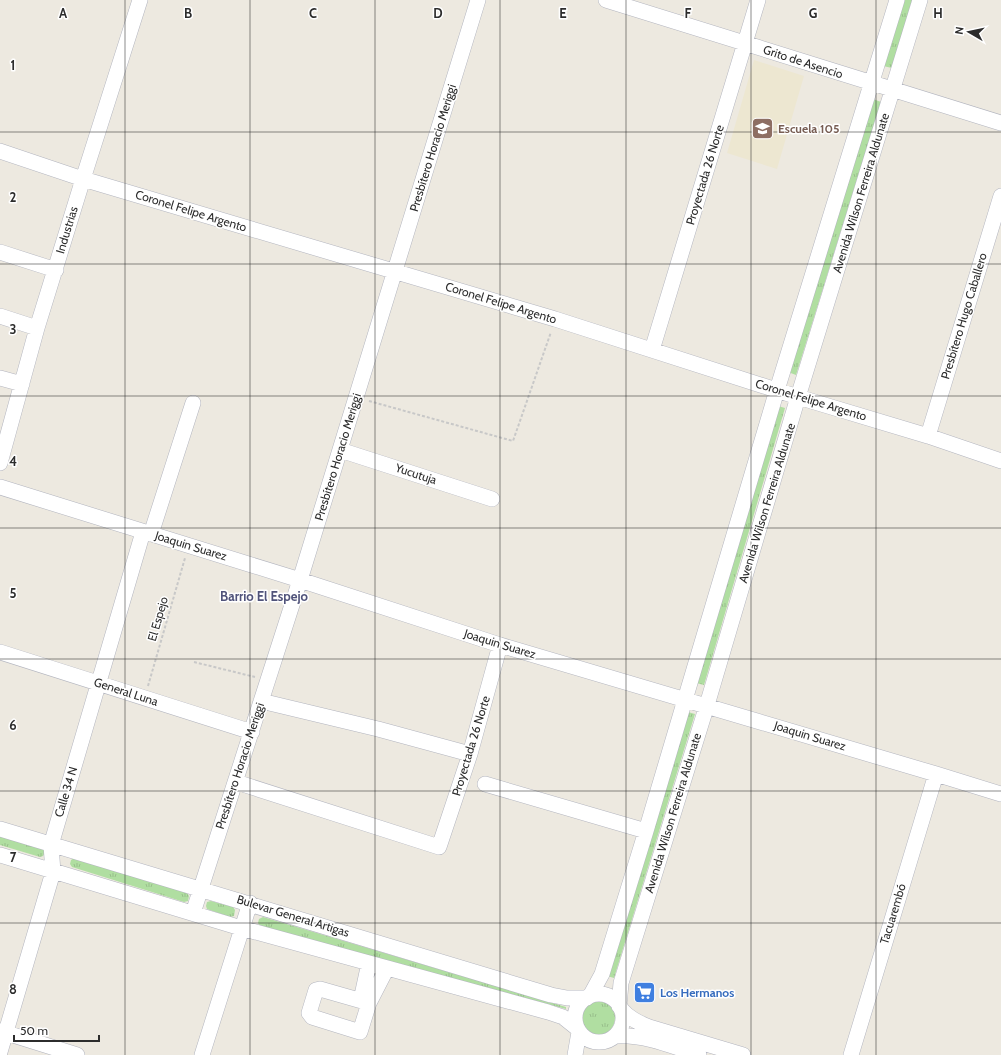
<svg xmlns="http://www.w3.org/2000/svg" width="1001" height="1055" font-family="Cabin,sans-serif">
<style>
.education{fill:#ede7d1}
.grass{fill:url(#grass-tufts)}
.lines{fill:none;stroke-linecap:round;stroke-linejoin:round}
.minor-casing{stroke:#b3b5bf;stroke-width:16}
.path{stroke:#c8c8c8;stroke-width:2;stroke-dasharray:3 2;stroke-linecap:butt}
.minor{stroke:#fff;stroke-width:15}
.grid{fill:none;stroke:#2c2c2c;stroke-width:1;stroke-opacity:0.55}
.labels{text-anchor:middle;stroke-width:3;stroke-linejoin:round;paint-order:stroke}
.street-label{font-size:12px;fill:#2c2c2c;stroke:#fff}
.education-label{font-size:12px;font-weight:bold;fill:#785e54;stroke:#fff;text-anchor:start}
.shop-label{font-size:12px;font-weight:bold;fill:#366cbe;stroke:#fff;text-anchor:start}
.neighbourhood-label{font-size:13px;font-weight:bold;fill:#50537a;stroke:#fff}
.grid-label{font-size:13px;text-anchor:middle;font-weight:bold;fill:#2c2c2c;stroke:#fff;stroke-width:3;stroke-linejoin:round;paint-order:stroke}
</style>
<defs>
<pattern id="grass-tufts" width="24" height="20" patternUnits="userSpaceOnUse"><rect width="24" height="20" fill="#b0dea1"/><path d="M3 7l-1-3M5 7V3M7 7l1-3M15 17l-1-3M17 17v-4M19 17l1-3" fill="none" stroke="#98bf8b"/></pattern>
</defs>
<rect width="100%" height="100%" fill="#ede9e0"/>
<path class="education" d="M754 60 804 76 777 169 727 153Z"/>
<path class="grass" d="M903 0H912L892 68 883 66Z
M873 99 881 102 796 375 788 372Z
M778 406 785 408 704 685 696 683Z
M688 712 695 714 614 978 607 976Z
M0 835 43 848 45 851 43 856 40 857 0 845Z
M74 858 187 893 189 896 188 901 184 902 72 867 70 864 71 860Z
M211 901 233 907 235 910 234 916 230 917 207 909 206 906 207 902Z
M263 917 566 1007V1009L260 926 258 923 259 919Z
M581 1018a17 17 0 1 1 34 0a17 17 0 1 1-34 0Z"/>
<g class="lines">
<defs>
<path id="minor" d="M606 0 1001 123
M0 151 83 179 555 319 798 397 928 436 1001 461
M0 252 56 270
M0 316 37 328
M652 350 758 0
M0 378 22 384
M928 436 1001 196
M340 450 492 499
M0 463 37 328 83 179 140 0
M0 487 300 580 500 645 936 774 1001 794
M151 534 193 403
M0 652 252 732
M261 701 378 729 470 754
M236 782 439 847 470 754 500 645
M485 784 646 831
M0 829 551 995 567 998H587
M0 855 241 928 548 1012 563 1017 578 1029
M193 913 300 580 478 0
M575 1018a24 24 0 1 1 48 0a24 24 0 1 1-48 0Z
M590 996 602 974 646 831 777 390 897 0
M361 1000 369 963
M369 1003 320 989 316 990 309 1013 312 1017 360 1032 369 1003 387 968
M619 1006 621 983 707 705 798 397 920 0
M621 1009C629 1018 637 1022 649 1027L743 1055
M0 1031 77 1055
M615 1036C644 1034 672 1046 699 1055
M0 1052 53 872 51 845 143 532
M202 1055 250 903
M575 1055 579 1032
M851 1055 936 774"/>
</defs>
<use href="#minor" class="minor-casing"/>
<path class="path" d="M369 401 513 441 551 332
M194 662 255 677
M148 686 185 558"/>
<use href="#minor" class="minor"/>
</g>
<path class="grid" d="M125 0V1055M250 0V1055M375 0V1055M500 0V1055M626 0V1055M751 0V1055M876 0V1055M0 132H1001M0 264H1001M0 396H1001M0 528H1001M0 659H1001M0 791H1001M0 923H1001"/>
<defs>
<symbol id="school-square" viewBox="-11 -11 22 22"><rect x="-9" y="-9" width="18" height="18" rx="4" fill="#8d6e63" stroke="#fff"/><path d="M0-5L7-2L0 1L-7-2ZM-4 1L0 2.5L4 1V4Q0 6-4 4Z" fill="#fff"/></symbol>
<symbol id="supermarket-square" viewBox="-11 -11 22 22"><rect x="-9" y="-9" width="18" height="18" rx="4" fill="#3f7fe0" stroke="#fff"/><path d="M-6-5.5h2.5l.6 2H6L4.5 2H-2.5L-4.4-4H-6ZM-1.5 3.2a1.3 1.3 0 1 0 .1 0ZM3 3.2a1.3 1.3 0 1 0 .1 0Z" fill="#fff"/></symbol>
</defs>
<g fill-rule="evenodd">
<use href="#school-square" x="750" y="116" width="25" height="25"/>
<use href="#supermarket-square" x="632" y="980" width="25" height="25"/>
</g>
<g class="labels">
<g class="street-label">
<text transform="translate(803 62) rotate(18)" y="4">Grito de Asencio</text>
<text transform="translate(433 148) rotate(-73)" y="4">Presbítero Horacio Meriggi</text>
<text transform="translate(705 175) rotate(-73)" y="4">Proyectada 26 Norte</text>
<text transform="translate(861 193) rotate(-73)" y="4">Avenida Wilson Ferreira Aldunate</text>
<text transform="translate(191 211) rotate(17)" y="4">Coronel Felipe Argento</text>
<text transform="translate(67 230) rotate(-73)" y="4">Industrias</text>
<text transform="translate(501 303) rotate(17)" y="4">Coronel Felipe Argento</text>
<text transform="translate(964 316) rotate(-73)" y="4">Presbítero Hugo Caballero</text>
<text transform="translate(811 400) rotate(17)" y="4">Coronel Felipe Argento</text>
<text transform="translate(338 457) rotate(-73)" y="4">Presbítero Horacio Meriggi</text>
<text transform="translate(416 474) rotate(18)" y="4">Yucutuja</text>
<text transform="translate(767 503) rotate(-73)" y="4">Avenida Wilson Ferreira Aldunate</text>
<text transform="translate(191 546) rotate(17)" y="4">Joaquin Suarez</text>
<text transform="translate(158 619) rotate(-74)" y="4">El Espejo</text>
<text transform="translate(500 644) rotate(17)" y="4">Joaquin Suarez</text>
<text transform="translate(126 692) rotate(18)" y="4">General Luna</text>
<text transform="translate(810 736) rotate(17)" y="4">Joaquin Suarez</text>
<text transform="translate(471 746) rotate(-73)" y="4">Proyectada 26 Norte</text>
<text transform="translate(240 766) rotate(-72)" y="4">Presbítero Horacio Meriggi</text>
<text transform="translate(66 792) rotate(-73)" y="4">Calle 34 N</text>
<text transform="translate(673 813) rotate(-73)" y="4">Avenida Wilson Ferreira Aldunate</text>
<text transform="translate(893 914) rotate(-73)" y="4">Tacuarembó</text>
<text transform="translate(293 916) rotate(17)" y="4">Bulevar General Artigas</text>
</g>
<g class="education-label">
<text x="778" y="133">Escuela 105</text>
</g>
<g class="shop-label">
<text x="660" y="997">Los Hermanos</text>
</g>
<g class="neighbourhood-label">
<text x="264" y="601">Barrio El Espejo</text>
</g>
</g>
<g class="grid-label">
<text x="63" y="18">A</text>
<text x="188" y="18">B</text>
<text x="313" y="18">C</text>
<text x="438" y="18">D</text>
<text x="563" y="18">E</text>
<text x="688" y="18">F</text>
<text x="813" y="18">G</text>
<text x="938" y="18">H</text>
<text x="13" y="70">1</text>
<text x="13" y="202">2</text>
<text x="13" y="334">3</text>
<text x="13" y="466">4</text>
<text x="13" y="598">5</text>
<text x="13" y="730">6</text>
<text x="13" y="862">7</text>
<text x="13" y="994">8</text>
</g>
<g transform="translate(969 32) rotate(279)" stroke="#ffffff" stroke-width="3" paint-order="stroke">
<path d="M0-3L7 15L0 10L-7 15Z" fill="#2c2c2c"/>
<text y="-6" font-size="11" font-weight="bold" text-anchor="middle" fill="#2c2c2c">N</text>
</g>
<path d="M14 1035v6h85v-6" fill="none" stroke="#2c2c2c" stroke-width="2"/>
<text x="20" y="1035" font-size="12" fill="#2c2c2c" stroke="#ffffff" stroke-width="3" paint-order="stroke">50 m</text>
</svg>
